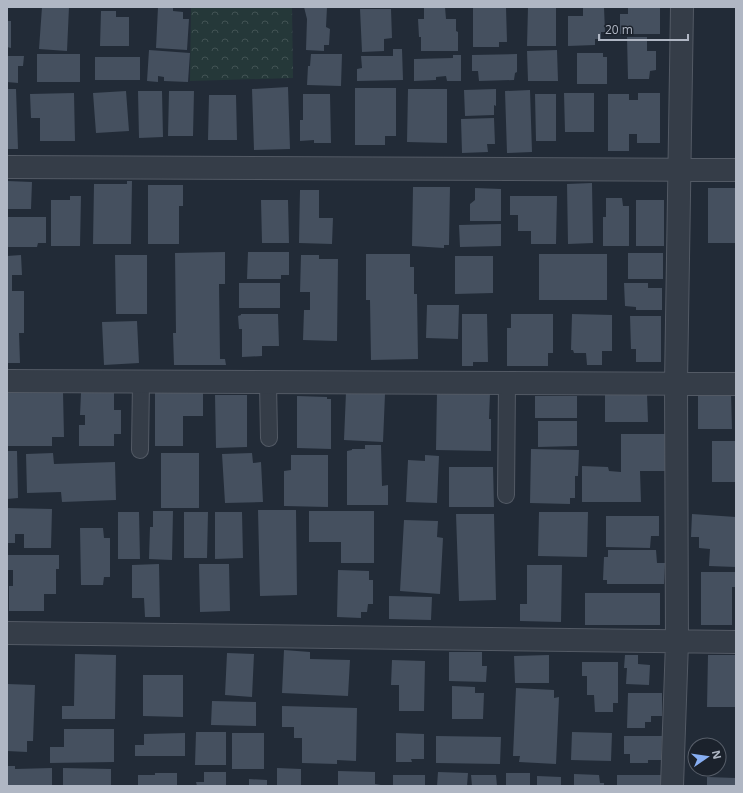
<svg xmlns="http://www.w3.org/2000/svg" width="743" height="793" font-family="'Open Sans',sans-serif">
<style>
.park{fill:url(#park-crowns)}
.building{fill:#45505f}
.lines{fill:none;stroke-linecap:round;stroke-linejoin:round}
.service-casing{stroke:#535a65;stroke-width:18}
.minor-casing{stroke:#535a65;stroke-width:24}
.service{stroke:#353d48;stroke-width:16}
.minor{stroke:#353d48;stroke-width:22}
</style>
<defs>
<pattern id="park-crowns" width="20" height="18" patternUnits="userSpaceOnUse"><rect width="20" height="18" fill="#253839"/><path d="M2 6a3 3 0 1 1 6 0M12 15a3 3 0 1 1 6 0" fill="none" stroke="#425354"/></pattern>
</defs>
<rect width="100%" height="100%" fill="#222b37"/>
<path class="park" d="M191 7H292L293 78 190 81Z"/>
<path class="building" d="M42 7H69L67 51 39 49Z
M158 7H173V11L183 12V19H189L187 50 156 48Z
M304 7H327L326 27 330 29 329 45H324V51L306 50 307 19Z
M424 7H445L446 19H456V31L458 32V51H421V37H419L418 19H424Z
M473 7H506L507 42H499V47H473Z
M528 7H556V46H527Z
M583 7H604L605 32H601V39H595V45L568 46V16H583Z
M628 7H660V34H620V14H628Z
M360 9H391L392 38 384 39V51L362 52Z
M101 11H116V17H129V46H100Z
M7 21H11V48L7 47Z
M627 37H647V51H656V70L650 71 649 79H628Z
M393 49H402L403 80 357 81V69L362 68 361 56H393Z
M149 50 190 53 188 82 164 81V77L158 76V82L147 81Z
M557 50 558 81H528L527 51Z
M577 53H603V57H607V84H577Z
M37 54H80V82H37Z
M311 54H342L341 86 307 85 308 66H310Z
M517 54V72L515 73 514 80 479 81 478 71H472V55Z
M453 55H461V81H447L446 76 436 77V80L414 81V59L453 58Z
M7 56H24L23 66H18V83L7 82Z
M95 57H140V80H95Z
M288 87 290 149 254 150 252 89Z
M355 88H396V136H385V145H355Z
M7 89H16L18 149H7Z
M408 89H447V143L407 142Z
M496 89V106L494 105V115L465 116 464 90Z
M530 90 532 152 507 153 505 91Z
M126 91 129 131 96 133 93 93Z
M138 91H162L163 137 139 138Z
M169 91H194L193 136H168Z
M74 93 75 141H40V118H31L30 94Z
M564 93H594V132H565Z
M638 93H660V143H637V134H629V151H608V94H629V100H638Z
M303 94H330L331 143H314V140L300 141V120H303Z
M535 94H556V141H536Z
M209 95H236L237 140H208Z
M494 118 495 144H487L488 152 462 153 461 119Z
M7 181 32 182 31 209H7Z
M127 181H132L131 244H93L94 184H127Z
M592 183 593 243 568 244 567 184Z
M148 185H183V206H179V244H148Z
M413 187H450L449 245H444V248L412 246Z
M475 188 501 189V221H470V204L475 200Z
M708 188H736V243H708Z
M300 190H319V218H333L332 244 299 243Z
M70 196H81L80 246H51V200H70Z
M510 196H557L556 244H531V231H518V215H510Z
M606 198H622L623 206H629V246H603V217H606Z
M261 200H288L289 243H262Z
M636 200H664V246H636Z
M7 217H46V243H38L37 247H7Z
M501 224V246L460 247 459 225Z
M225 252V284H219L220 359H225L226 365H174L173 333H176L175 253Z
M248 252H289V275H281V279H247Z
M628 253H663V279H628Z
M366 254H410V267H414V294H417L418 359 371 360 370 300H366Z
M539 254H607V300H539Z
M21 255 22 275H12V291H24V333H19L20 363H7V256Z
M115 255H147V314H116Z
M301 255H319V259H338L337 341 303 340 304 310H310V292H300Z
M455 256H493V293L455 294Z
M239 283H280V308H239Z
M624 283H648V288H662V310H636V307L625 306Z
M427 305H459L458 339 426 338Z
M241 314H278L279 346H262V356L242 357V329H239L238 316 241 315Z
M462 314H487L488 362H473V366H462Z
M511 314H553V353H548V366H507V328H511Z
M572 314 612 315V351H602V365H587L586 353H574L573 350H571Z
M630 316H661V362H636V349H631Z
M137 321 139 363 104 365 102 322Z
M7 392H63L64 437H52V446H7Z
M155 392H203V416H183V446H155Z
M346 392 385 394 383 442 344 440Z
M437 392 490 393 489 419H491V451L436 450Z
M81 393H114V410H121V434H114V446H79V425H85V415H80Z
M647 393 648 422H605V394Z
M731 393 732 429H698V394Z
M215 395H247V447L216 448Z
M297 396 327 397V399H331V449L297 448Z
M535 396H577V418H535Z
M538 421H577V446L538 447Z
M621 434H666V471H640L641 502H582V466L608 467 609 471 621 472Z
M712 441H736V482H712Z
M365 445H381L382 486 388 485V505H347V451L352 450V449H365Z
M531 449 579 450 578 476H575V498H570V504L530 503Z
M7 451H17L18 498 7 499Z
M53 453 54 464 115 462 116 500 62 502 61 492 27 493 26 454Z
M161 453H199V508H161Z
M252 453 253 463 261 462 263 502 225 503 222 454Z
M291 455H328V507L284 506V471L291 470Z
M425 455 439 456 437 503 406 502 408 460 425 461Z
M449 467H493L494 507H449Z
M7 508 52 509 51 548H24V534H15V543H7Z
M258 510H296L297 595 260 596Z
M153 511H173L172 560 149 559 150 527H153Z
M309 511H374V563H341V542H309Z
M118 512H139L140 559H118Z
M184 512H208L207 558H184Z
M215 512H242L243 558 215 559Z
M539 512H588L587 557 538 556Z
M456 514H494L496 600 459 601Z
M692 514 736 517V567L709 566 710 549 699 548V537H691Z
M606 516H659V536H651L650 548 606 547Z
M404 520 438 521 437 537 443 538 440 594 400 591Z
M80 528H103L104 538H110V577H104L103 585H81Z
M608 550H656L657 563H665L664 584H607V580H603L604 557H608Z
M7 555H59V569H56V594H44V611H9V586H13V570H7Z
M159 564 160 617H145L144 598H132V565Z
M199 564H229L230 611 200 612Z
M527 565H562L561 622 520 621V604H527Z
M338 570 369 571V580H373V604H368L367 612H361V618L337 617Z
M701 572H736V587H732V625H701Z
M585 593H660V625H585Z
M389 596 432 597 431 620 389 619Z
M284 650 310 652V659L350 660 348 696 282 693Z
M449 652H482V666H487L486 682 449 681Z
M227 653 254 654 252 697 225 695Z
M75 654 116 655 115 719H62V706H74Z
M549 655V683H515L514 656Z
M625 655H638V664L650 665 649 685 626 684 627 668H624Z
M708 655H736V707H707Z
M392 660 425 661 424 711H399V685H391Z
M582 662H618V703H613V712H595L594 695H587V676H582Z
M143 675H183V717L143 716Z
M7 684 35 685 33 741H27V752L7 751Z
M452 686 475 687V693H484L483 719H452Z
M516 688 554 690V698L559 697 556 764 519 762 520 756H513Z
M628 693H662V716H651V722H645V728H627Z
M212 701 256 702V726L211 725Z
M282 706 357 708 356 761 337 760V764L302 763V738H294V727H282Z
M64 729H114V762L50 763V747H64Z
M196 732H226V765H195Z
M572 732 612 733 611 761 571 760Z
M185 733V756H135V745H144V734Z
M232 733H264V769H232Z
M396 733 424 734V759H411L412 762H396Z
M436 736 501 737 500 764 436 763Z
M624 736H662L661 760H648V763H630V754H624Z
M7 766H15V769L52 768V786H7Z
M63 768 111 769V785L63 786Z
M277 768 301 769V786H277Z
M338 771 375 772V784L381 785V786H338Z
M204 772H226V786H197L196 782H204Z
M438 772 468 773 467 786H437Z
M155 773H177V786H138V775H155Z
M506 773H530V786H506Z
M574 774 599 775 600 783H604V786H574Z
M393 775H425V786H393Z
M471 775H496L497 786H472Z
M617 775H661V786H617Z
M537 776 561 777V786H537Z
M707 777 736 778V786H707Z
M249 779 267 780V786H249Z"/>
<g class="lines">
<defs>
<path id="service" d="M268 382 269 438
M140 450 141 382
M506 495 507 383"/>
<path id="minor" d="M7 167 736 170
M7 381 736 384
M7 633 736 642
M672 786 677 642 676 384 682 7"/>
</defs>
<use href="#service" class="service-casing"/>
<use href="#minor" class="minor-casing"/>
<use href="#service" class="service"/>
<use href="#minor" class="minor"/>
</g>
<rect width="743" height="793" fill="none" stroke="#b0b7c4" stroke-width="16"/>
<g transform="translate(707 757) rotate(77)"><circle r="19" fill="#1b222c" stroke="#575e69"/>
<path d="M0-3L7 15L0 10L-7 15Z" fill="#87aef2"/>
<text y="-6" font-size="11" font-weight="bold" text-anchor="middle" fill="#b0b7c4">N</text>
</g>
<path d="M599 34v6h89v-6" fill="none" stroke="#b0b7c4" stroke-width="2"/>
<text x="605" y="34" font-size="12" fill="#b0b7c4" stroke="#1b222c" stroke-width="3" paint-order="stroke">20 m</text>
</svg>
